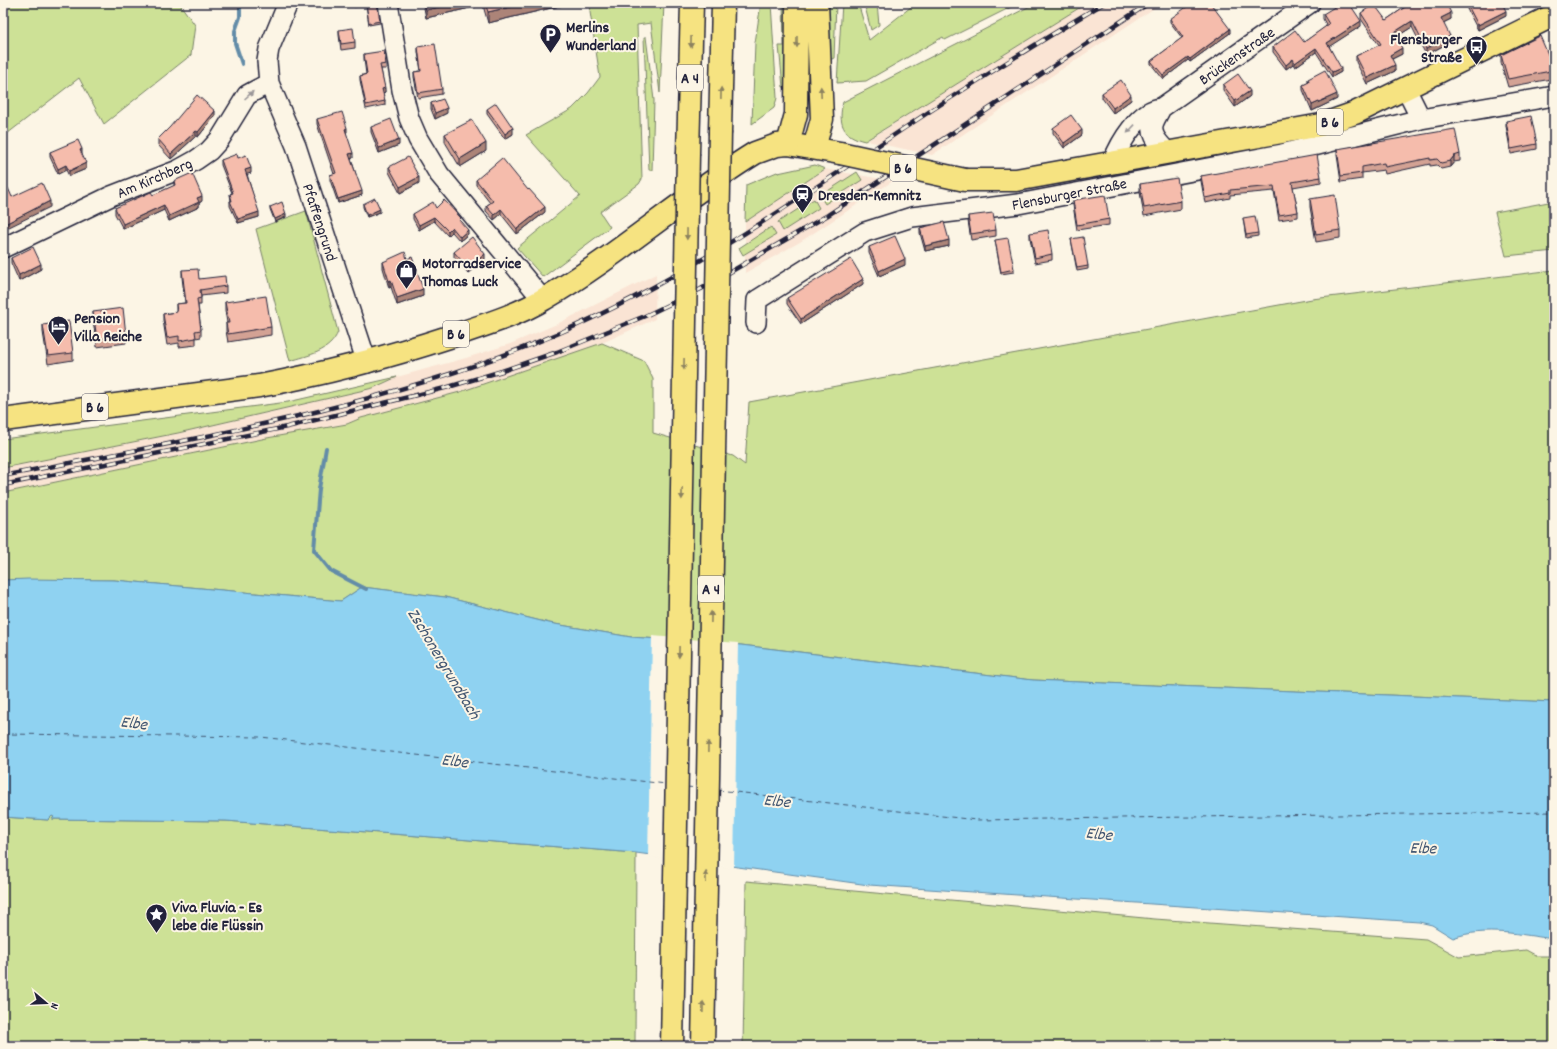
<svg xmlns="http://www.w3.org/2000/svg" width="1557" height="1049" font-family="Dekko,sans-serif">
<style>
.built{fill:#fae4d4}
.green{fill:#cde196;stroke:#788268}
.water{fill:#8fd2f1;stroke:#638ca8}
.pier{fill:#fcf5e5}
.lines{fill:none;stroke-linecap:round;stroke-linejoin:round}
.stream{stroke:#638ca8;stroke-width:4}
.ferry{stroke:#435772;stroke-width:1;stroke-dasharray:5 4;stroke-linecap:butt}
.minor-casing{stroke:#22223b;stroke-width:22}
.major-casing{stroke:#22223b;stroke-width:25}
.highway-casing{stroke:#22223b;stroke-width:25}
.minor{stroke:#fcf5e5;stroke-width:19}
.major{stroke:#f6e381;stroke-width:22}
.highway{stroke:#f6e381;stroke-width:22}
.rail-casing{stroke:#22223b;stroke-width:4.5}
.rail{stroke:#fcf5e5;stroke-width:3;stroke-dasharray:9;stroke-linecap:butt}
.major-bridge-casing{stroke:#22223b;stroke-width:25;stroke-linecap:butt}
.highway-bridge-casing{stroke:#22223b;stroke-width:25;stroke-linecap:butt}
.major-bridge{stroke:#f6e381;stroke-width:22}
.highway-bridge{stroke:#f6e381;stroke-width:22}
.wall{fill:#d3a294;stroke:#22223b}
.shaded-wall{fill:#ac8478;stroke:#22223b}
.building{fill:#f5bcac;stroke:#22223b}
.oneway{fill:#8c825e}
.oneway2{fill:#9a9698}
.labels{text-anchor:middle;stroke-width:4;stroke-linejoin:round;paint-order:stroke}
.shield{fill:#fcf5e5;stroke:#63616e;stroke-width:1}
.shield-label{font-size:15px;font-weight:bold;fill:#22223b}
.poi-label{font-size:16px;font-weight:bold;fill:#22223b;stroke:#fcf5e5;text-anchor:start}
.street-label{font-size:16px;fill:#22223b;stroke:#fcf5e5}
.water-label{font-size:17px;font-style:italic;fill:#435772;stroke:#fcf5e5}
</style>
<rect width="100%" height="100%" fill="#fcf5e5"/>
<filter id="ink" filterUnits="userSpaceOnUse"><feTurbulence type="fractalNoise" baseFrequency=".025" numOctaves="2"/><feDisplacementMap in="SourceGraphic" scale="8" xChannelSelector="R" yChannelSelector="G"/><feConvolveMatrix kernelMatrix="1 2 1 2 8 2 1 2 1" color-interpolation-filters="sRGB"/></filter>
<g filter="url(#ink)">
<path class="built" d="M1087 3H1162L932 155 867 141 929 101Z
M825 169 893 181 800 242 745 273V222Z
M656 274 655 319 602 343 559 359 460 392 361 418 347 424 267 438 3 493V468L178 433 373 388 397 377 466 358 510 344 557 324Z"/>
<path class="green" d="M3 3H179L195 25 191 55 104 124 79 78 3 137Z
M591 3H664L660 93 651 23 637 25 642 179 639 184 600 212 610 227 543 277 517 248 580 196 526 135 572 109 588 93 600 77 590 12Z
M761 3H771L777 98 774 108 752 124 755 43Z
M783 3H786L787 87H783L779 46H784Z
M826 3H836L834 58 832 59H829Z
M842 3H858L869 40 916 3H1019L945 40 943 37 866 81 837 83Z
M864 3H877L879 25 871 30Z
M1036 3H1087L865 141C842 136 838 123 843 102Z
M644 37H646L654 100 652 170H649Z
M815 165 825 169 745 222 746 185 777 172 778 173Z
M857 172 862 180 825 204 820 196Z
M814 199 819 208 783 231 778 222Z
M1554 201V251L1506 256 1495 212Z
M306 211 338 332C330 352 309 355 290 361L256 229Z
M771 227 776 235 743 255 739 248Z
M1554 270V702L1033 680 741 645 631 637 549 623 445 597 362 587 341 601 114 580H3V493L267 438 347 424 361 418 460 392 602 343 644 361 653 379V433L733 456 745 465 749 402 1312 299Z
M397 377 373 388 178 433 3 468V439L288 402Z
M52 816H54L53 819 226 821 636 853 635 1046H3V817L48 820Z
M746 881 1155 919 1426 939 1459 957 1526 950 1537 956H1554V1046H743Z"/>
<path class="water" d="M28 579 114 580 341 601 362 587 445 597 549 623 631 637 741 645 1033 680 1554 702V939C1522 935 1485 926 1453 938L1432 925 1419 922 869 885 636 853 226 821 52 819 54 817 52 816 48 820 3 817V580Z"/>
<path class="pier" d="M652 636 738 643 734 868 648 856Z"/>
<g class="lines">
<path class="stream" d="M240 3V17L235 31V43L242 64
M326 448 319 489 314 550 331 571 366 589"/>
<path class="ferry" d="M3 734 261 737 666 784
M687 787 697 788
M718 790 976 820 1554 812"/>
<defs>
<path id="minor" d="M288 3 269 49 267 61 269 83 296 146 367 363
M388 3 402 90 409 118 418 139 439 174 543 300
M1406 89 1421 119
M1161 108C1159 113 1156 117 1154 122 1149 134 1159 143 1167 152
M1113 161C1120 143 1139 110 1161 108L1310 3
M3 248 111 196 178 170 196 160 209 151 220 139 247 95 269 83
M756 323 757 300 865 232 912 217 1018 204 1282 154 1421 119 1554 96"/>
<path id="major" d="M965 180H1016L1321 125 1355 113 1554 15
M3 420 259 386C325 374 388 357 452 336 481 326 518 315 544 299 618 256 682 198 755 153L777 145 788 144 840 153"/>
<path id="highway" d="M720 132 723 3
M788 144 796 114 797 3
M814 148 822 119 817 3
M688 153 692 3"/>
</defs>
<use href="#minor" class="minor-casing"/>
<use href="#major" class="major-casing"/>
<use href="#highway" class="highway-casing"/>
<use href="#minor" class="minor"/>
<use href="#major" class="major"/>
<use href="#highway" class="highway"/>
<defs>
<path id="rail" d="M3 476C190 439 381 409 557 334 681 281 791 204 903 129 969 85 1036 44 1104 3
M3 485 287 427 445 388 502 371 557 352 645 316 701 289 828 215 1149 3"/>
</defs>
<use href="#rail" class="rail-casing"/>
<use href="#rail" class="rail"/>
<defs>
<path id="major-bridge" d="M840 153 965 180"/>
<path id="highway-bridge" d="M672 1046 688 153
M703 1046 720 132"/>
</defs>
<use href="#major-bridge" class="major-bridge-casing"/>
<use href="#highway-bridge" class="highway-bridge-casing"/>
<use href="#major-bridge" class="major-bridge"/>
<use href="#highway-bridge" class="highway-bridge"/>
</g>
<path class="wall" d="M353 3H377L380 23 369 25 366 5 354 7Z
M423 3H483V5L426 18Z
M484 3H568V4L488 23 484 9Z
M1258 3H1268L1262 8Z
M1407 3H1446L1451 19 1443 23 1450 42 1426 55 1412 27 1396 37 1402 54 1392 59 1395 71 1367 84 1356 62V56L1379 45 1361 19V13L1386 20 1408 5Z
M1467 4 1506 16 1478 30 1467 9Z
M1212 6 1230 33 1190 62 1188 60 1163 79 1151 64V61L1182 38 1170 22V19L1213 6Z
M1323 14 1361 26 1329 46 1341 72 1332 77 1316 52 1295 67 1293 64 1286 69 1273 52V47L1304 42 1327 26 1323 19Z
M339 30 355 42V48L341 50 339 35Z
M418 47 442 89V94L418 98 414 77V72L421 71 418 52Z
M364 54 386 64V69H381L385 92 383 93 385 101V105L366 109 360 80V76L366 74 364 59Z
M1501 55 1551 71V79L1508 87 1501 63Z
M1308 79 1337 99 1312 111 1303 90V85L1308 83Z
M1223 85 1250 96 1235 107 1223 90Z
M1102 93 1131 100 1113 113 1102 98Z
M431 103 447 113 435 119 431 109Z
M487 109 513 134 505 139 487 114Z
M215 116 198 137 196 136 171 159 158 145V139Z
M317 119 347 132 346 133 353 158H351L362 195 338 203 330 180V175L334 174 317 124Z
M1506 121 1537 144V149L1511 154 1506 126Z
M371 127 399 145 379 153 371 132Z
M1053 128 1082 135 1064 148 1053 133Z
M445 134 486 151 460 167 445 142Z
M1337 149 1460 154V161L1454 162 1450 167 1441 169 1437 165 1430 166V164L1385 174 1384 170 1362 173V179L1341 182 1337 155Z
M50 152 82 154V155L86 169 69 176 66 170 58 174 50 157Z
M238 158 251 173 247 174 259 217 238 223 230 206V201H231L230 194 232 193 221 165V160Z
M389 167 419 183 400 193 389 172Z
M1201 176 1321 177V182L1293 187 1298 212V217L1279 220 1274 191 1230 195V198L1205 203 1201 181Z
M476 180 545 212 517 234 501 214 494 220 486 211V206L490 203 476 185Z
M174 181 202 201 199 203V207L169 221 164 210 123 229 115 214V208L153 195 174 186Z
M1140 184 1181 201V209L1144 216 1140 192Z
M1310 199 1340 230V238L1316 242 1310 207Z
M1073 200 1109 219V225L1077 230 1073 205Z
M363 204 380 212 367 217 363 207Z
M270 207 286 217 275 222 270 209Z
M436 208 461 222 468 234 460 241 452 232 448 236 434 221 419 230 413 219V214Z
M968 216 996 230V236L971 240 968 221Z
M1243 218 1258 233V236L1246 238Z
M920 228 949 246 925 251 920 233Z
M1030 233 1052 254V260L1035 263 1030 238Z
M1071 239 1088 266V269L1077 271Z
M995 240 1014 269V272L1001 274Z
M869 247 905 265 879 276 869 253Z
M454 252 485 259 468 273 454 257Z
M11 258 41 269 19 281 11 263Z
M407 259 423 296 397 305 391 287 389 288 383 268V262Z
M182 270 199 279 226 286V293L201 296V305H198L201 330V337L196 338V345L179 347V343L167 345 163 320V314L176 312V304L185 303 182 277Z
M863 284 801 324 787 304V298Z
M225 302 271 327V335L228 342 226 331V323H227L225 310Z
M93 312 126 335V343L97 347 93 320Z
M43 325 73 353V360L48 364 43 332Z"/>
<path class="shaded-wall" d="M457 3H483V5L426 18V10Z
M528 3H568V4L488 23V12Z
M1262 3H1268L1262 8Z
M1506 11V16L1478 30V25Z
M1451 13V19L1441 24V18Z
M1361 21V26L1327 48V43Z
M1412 21V27L1393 39V33Z
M1230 29V33L1190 62V59Z
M1450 36V42L1426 55V49Z
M1316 48V52L1295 67V63Z
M1402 48V54L1390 60V55Z
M1188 57V60L1163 79V75Z
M1293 59V64L1286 69V65Z
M1395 65V71L1367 84V78Z
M1341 68V72L1332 77V72Z
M385 88V92L382 93V89Z
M1250 91V96L1235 107V101Z
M1337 94V99L1312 111V105Z
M1131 95V100L1113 113V108Z
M447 108V113L435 119V113Z
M215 111V116L198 137V132Z
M347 128V132L345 133V129Z
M513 128V134L505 139V134Z
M1082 130V135L1064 148V143Z
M196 131V136L171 159V154Z
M399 140V145L379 153V148Z
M486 143V151L460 167V159Z
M82 149V154L80 155V150Z
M353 153V158L349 159V154Z
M1454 156V162L1450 167V161Z
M86 163V169L69 176V171Z
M66 165V170L58 174V169Z
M251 168V173L245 175V170Z
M419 177V183L400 193V187Z
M362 191V195L338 203V199Z
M202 196V201L199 203V207L169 221V216L197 198Z
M50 201V207L3 230V225Z
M164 205V210L123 229V224Z
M545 207V212L517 234V229Z
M380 209V212L367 217V215Z
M501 209V214L494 220V215Z
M259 212V217L238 223V219Z
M286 214V217L275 222V219Z
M434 217V221L419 230V225Z
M452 227V232L448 236V231Z
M468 230V234L460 241V237Z
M949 240V246L925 251V246Z
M485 254V259L468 273V268Z
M905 259V265L879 276V271Z
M41 264V269L19 281V275Z
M863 279V284L801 324V319Z
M391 280V287L389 288V281Z
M423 289V296L397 305V298Z"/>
<path class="building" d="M366 3H377L380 21 369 23Z
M424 3H457L426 10Z
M485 3H528L488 12Z
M1192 3H1212L1211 4 1230 29 1190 59 1188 57 1163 75 1151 61 1183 37 1170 19Z
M1341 3H1349L1361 21 1327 43 1341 68 1332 72 1316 48 1295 63 1293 59 1286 65 1273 47 1295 30 1304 42 1329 24 1323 14Z
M1411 3H1446L1451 13 1441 18 1450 36 1426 49 1412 21 1393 33 1402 48 1390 55 1395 65 1367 78 1356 56 1381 44 1361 13 1374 4 1386 20Z
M1469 3H1502L1506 11 1478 25 1467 4Z
M353 28 355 42 341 44 339 30Z
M1540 36 1550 59 1551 71 1508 79 1501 55Z
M435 44 442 89 418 93 414 72 421 71 418 47Z
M384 51 386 64 380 65 385 88 382 89 385 101 366 105 360 76 367 74 364 54Z
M1325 70 1337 94 1312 105 1303 85 1309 82 1308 79Z
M1238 74 1250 91 1235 101 1223 85Z
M1121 80 1131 95 1113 108 1102 93Z
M197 95 215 111 198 132 196 131 171 154 158 139 170 127Z
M443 99 447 108 435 113 431 103Z
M496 103 513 128 505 134 487 109Z
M342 112 347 128 345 129 353 153 349 154 362 191 338 199 330 175 336 173 317 119Z
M1071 115 1082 130 1064 143 1053 128Z
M1531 116 1537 144 1511 149 1506 121Z
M391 119 399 140 379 148 371 127Z
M472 120 486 143 460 159 445 134Z
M1455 129 1460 154 1454 156 1450 161 1441 163 1437 159 1430 160V158L1385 167 1384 163 1362 167V173L1341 176 1337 149Z
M78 140 82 149 80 150 86 163 69 171 66 165 58 169 50 152Z
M237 154 238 158 246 155 251 168 245 170 259 212 238 219 230 201H232L230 194 233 193 221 160Z
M1317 155 1321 177 1292 182 1298 212 1279 215 1274 186 1230 190V193L1205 198 1201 176Z
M408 157 419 177 400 187 389 167Z
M502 158 528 190 529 189 545 207 517 229 501 209 494 215 486 206 493 201 476 180Z
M192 173 202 196 197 198 199 202 169 216 164 205 123 224 115 208 151 192 153 195 175 185 174 181Z
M1177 178 1181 201 1144 208 1140 184Z
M42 183 50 201 3 225V191L8 188 12 197Z
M1105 195 1109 219 1077 225 1073 200Z
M1335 195 1340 230 1316 234 1310 199Z
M375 198 380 209 367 215 363 204Z
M444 200 461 218 459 220 468 230 460 237 452 227 448 231 434 217 419 225 413 214 433 202 436 208Z
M282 202 286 214 275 219 270 207Z
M993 213 996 230 971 234 968 216Z
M1255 216 1258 233 1246 235 1243 218Z
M944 222 949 240 925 246 920 228Z
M1048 230 1052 254 1035 258 1030 233Z
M895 236 905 259 879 271 869 247Z
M472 237 485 254 468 268 454 252Z
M1083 237 1088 266 1077 268 1071 239Z
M1008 238 1014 269 1001 272 995 240Z
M33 247 41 264 19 275 11 258Z
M405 252 407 259 412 257 423 289 397 298 391 280 389 281 383 262Z
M851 259 863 279 801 319 787 298Z
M198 269 199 279 225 276 226 286 200 290 201 298 197 299 201 330 195 331 196 338 179 341V336L167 338 163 314 177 312 176 304 186 303 182 270Z
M266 296 271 327 228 334 226 323H229L225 302Z
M123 308 126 335 97 339 93 312Z
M69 321 73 353 48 356 43 325Z
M1493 1041H1507V1046H1494Z"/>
<defs><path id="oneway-solid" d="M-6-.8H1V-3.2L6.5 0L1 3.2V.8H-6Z"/></defs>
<g class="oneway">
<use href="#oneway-solid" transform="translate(691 42) rotate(91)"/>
<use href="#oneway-solid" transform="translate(797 42) rotate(90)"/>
<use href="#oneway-solid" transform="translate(821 92) rotate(-92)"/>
<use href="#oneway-solid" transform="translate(721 93) rotate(-89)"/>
<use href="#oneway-solid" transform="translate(687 234) rotate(91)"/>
<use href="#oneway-solid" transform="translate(684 364) rotate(91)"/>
<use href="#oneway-solid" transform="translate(682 494) rotate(91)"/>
<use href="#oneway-solid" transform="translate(711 617) rotate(-89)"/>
<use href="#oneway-solid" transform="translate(679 652) rotate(91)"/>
<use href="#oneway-solid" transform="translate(708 747) rotate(-89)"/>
<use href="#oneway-solid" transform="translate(706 877) rotate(-89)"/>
<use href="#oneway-solid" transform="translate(703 1007) rotate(-89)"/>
</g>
<g class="oneway2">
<use href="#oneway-solid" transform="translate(249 95) rotate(-42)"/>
<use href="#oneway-solid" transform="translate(1131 129) rotate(133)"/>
</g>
</g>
<defs>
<symbol id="parking-pin" viewBox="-11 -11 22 30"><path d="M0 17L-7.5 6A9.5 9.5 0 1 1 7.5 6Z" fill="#22223b" stroke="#fcf5e5"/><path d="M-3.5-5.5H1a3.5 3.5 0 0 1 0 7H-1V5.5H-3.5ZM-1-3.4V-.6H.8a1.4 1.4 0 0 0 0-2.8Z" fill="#fff"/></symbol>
<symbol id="bus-pin" viewBox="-11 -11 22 30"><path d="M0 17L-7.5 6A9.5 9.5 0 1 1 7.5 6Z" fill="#22223b" stroke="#fcf5e5"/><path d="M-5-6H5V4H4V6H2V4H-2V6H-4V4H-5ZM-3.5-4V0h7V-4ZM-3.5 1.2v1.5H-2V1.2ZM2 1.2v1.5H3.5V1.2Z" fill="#fff"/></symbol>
<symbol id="station-pin" viewBox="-11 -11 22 30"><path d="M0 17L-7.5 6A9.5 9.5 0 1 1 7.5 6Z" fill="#22223b" stroke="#fcf5e5"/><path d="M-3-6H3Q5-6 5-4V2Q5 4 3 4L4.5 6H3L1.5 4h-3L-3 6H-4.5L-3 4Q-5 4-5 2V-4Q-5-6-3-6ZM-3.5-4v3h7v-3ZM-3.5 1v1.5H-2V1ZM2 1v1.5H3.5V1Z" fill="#fff"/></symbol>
<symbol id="shop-pin" viewBox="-11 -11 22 30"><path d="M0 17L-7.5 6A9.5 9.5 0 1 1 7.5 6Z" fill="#22223b" stroke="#fcf5e5"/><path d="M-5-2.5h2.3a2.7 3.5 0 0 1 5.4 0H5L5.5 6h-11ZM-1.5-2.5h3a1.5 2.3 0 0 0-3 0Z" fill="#fff"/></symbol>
<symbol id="hotel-pin" viewBox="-11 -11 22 30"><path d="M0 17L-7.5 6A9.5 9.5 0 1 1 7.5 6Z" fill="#22223b" stroke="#fcf5e5"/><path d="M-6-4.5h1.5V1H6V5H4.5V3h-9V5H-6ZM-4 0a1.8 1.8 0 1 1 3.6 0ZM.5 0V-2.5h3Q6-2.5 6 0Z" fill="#fff"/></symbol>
<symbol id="sight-pin" viewBox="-11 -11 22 30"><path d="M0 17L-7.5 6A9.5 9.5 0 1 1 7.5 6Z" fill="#22223b" stroke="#fcf5e5"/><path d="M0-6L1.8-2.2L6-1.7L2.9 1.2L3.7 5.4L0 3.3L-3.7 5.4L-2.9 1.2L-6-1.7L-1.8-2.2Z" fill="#fff"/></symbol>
</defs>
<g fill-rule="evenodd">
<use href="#parking-pin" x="538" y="22" width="25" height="34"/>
<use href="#bus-pin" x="1464" y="34" width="25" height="34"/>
<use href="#station-pin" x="790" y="182" width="25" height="34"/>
<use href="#shop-pin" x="394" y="258" width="25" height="34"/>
<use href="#hotel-pin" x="46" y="314" width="25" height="34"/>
<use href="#sight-pin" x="144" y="902" width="25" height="34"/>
</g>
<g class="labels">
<g class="shield">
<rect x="677" y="65" width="26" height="26" rx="3"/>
<rect x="1317" y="109" width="26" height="26" rx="3"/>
<rect x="890" y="155" width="26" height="26" rx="3"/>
<rect x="443" y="321" width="26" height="26" rx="3"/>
<rect x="82" y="394" width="26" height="26" rx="3"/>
<rect x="698" y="576" width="26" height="26" rx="3"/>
</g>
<g class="shield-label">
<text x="690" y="83">A 4</text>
<text x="1330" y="127">B 6</text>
<text x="903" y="173">B 6</text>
<text x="456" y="339">B 6</text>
<text x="95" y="412">B 6</text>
<text x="711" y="594">A 4</text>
</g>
<g class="poi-label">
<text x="566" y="32">Merlins<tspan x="566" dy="18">Wunderland</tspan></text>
<text x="1462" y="44" text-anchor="end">Flensburger<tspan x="1462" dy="18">Straße</tspan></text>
<text x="818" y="200">Dresden-Kemnitz</text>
<text x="422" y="268">Motorradservice<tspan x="422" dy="18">Thomas Luck</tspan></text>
<text x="74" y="323">Pension<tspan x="74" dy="18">Villa Reiche</tspan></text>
<text x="172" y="912">Viva Fluvia - Es<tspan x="172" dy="18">lebe die Flüssin</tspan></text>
</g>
<g class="street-label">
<text transform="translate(1236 55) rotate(-35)" y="6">Brückenstraße</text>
<text transform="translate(154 177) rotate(-23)" y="6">Am Kirchberg</text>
<text transform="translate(1069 193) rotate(-11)" y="6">Flensburger Straße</text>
<text transform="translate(321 222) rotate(72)" y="6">Pfaffengrund</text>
</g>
<g class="water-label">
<text transform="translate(445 663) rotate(59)" y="6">Zschonergrundbach</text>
<text transform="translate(134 722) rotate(7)" y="6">Elbe</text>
<text transform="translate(455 760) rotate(7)" y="6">Elbe</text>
<text transform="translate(777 800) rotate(6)" y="6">Elbe</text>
<text transform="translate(1099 833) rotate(6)" y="6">Elbe</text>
<text transform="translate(1423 847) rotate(2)" y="6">Elbe</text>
</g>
</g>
<rect width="1557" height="1049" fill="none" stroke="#fcf5e5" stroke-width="16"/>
<rect x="8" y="8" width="1541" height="1033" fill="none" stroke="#22223b" stroke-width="1.5" filter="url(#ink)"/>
<g transform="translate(46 1003) rotate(109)" stroke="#fcf5e5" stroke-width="3" paint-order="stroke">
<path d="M0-3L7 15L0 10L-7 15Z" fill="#22223b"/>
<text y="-6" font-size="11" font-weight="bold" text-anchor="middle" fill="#22223b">N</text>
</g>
</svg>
